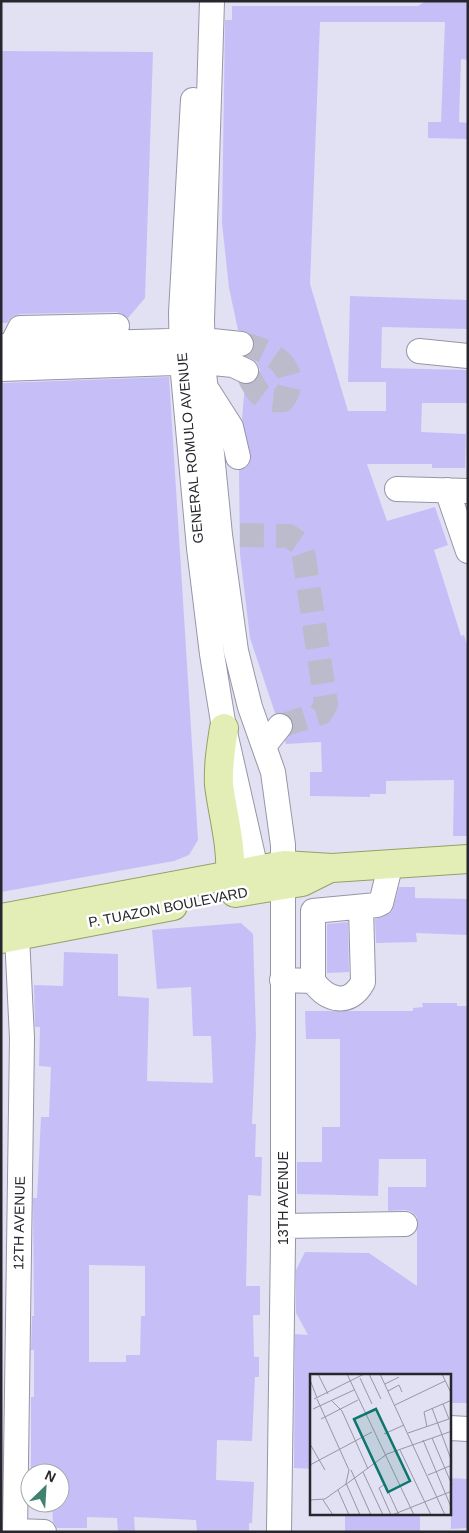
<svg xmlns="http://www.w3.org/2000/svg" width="469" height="1533" font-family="Helvetica,sans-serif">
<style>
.building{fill:#c6bff7;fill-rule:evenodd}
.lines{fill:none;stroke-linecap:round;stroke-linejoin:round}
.minor-tunnel{stroke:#bcbbcb;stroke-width:24;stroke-dasharray:24 12;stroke-linecap:butt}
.minor-casing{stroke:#9695a6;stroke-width:26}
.major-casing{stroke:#94a166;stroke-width:30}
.minor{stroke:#fff;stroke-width:24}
.major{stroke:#e2eeb6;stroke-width:28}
.labels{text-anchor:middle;stroke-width:5;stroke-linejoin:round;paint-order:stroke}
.street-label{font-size:14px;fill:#26262c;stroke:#fff}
.inset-road{fill:none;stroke:#9796a3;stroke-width:1}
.view{fill:#0f766e;fill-opacity:0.15;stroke:#0f766e;stroke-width:2.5}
.inset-edge{fill:none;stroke:#26262c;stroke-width:2.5}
</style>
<rect width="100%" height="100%" fill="#e2e0f3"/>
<path class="building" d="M426 1H468V60L461 59 459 122 468 123V139L428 138V122H441L445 22H320L310 284 348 411H386V382H348L350 296 468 300V329L382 327 381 368 468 370V403H422L421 432 466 434 465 468H432V464H367L387 521 435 507 448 545 434 550 461 636 464 635 468 648V836H453L454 780 386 781V794H370V797L310 796V772H322L321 742 286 744 285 741 293 729V721L288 715 275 713 250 638 240 554 239 470 247 467 251 461 242 419 245 384 254 382 260 370 257 363 247 356 255 346 253 338 249 333 238 330 229 288 222 223 225 20H232V6H418Z
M1 51 153 52 145 298 128 318 117 312 20 314 12 317 7 323H1Z
M169 377 198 840 189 855 174 861 1 892V383Z
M399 887H415V898L468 899V935L416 933 417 942 376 943 375 919 383 917 392 911Z
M348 922 349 972 327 973V924Z
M241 923 253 934 256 1034 252 1124H256L255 1157H262L261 1196 248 1195 246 1286H260V1315H253L254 1357H259V1377H255L252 1441 217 1440 216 1480 254 1482 252 1523H249V1532H197L196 1520 134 1517 135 1532H118L117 1518 87 1517V1528H57L53 1522 52 1503H60V1471H31V1397H34V1350H31L32 1316H34L33 1198H37L41 1117H49L51 1067 39 1066 40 1027H35L34 985 63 986 64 952 118 954V996L149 998 147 1081 213 1083 211 1036H193L191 987 157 989 152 930ZM89 1265 145 1266V1316H141L140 1355H126V1362H89Z
M422 1003H457V1006H468V1403H450V1376H312V1469L294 1468 295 1334 308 1335 296 1313V1270L305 1252 369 1253 417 1286V1217L412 1212 405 1210 388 1211V1187H426V1159H379L378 1196 297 1194V1162H322V1127H340V1039H306L305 1011H413V1008L423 1007Z
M450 1478 468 1479V1528L451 1529Z
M345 1514H420V1532H345Z"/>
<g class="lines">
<path class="minor-tunnel" d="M241 344C268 348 305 369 283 400 259 403 256 389 246 371
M240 535 289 536 299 543 304 557 326 704 321 713 280 726"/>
<defs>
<path id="minor" d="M212 1 202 320 203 362 220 535 236 651 250 707 273 772 283 845V1241L279 1532
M193 100 181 313 182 363 199 548 212 654 224 728 260 887
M1 346 203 340 241 344
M11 346 20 328 117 326
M419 351 468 356
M1 369 203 362 233 365 246 371
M208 391 231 427 238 457
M397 489 468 491
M447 490 468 551
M264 746 280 726
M13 917 17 936 22 1038 15 1532
M282 980 313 981V911L377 905 381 903 391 863
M313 981C327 1001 350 1007 363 982L361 907
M283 1226 405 1224
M450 1428 468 1429
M15 1531 44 1532"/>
<path id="major" d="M224 728C221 747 218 766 219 785 223 816 232 845 230 877
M235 893 302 882 328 869
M1 918 284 865 332 868 468 859
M1 939 173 906"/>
</defs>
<use href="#minor" class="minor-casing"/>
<use href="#major" class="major-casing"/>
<use href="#minor" class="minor"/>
<use href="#major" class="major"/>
</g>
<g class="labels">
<g class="street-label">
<text transform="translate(190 448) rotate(-95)" y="5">GENERAL ROMULO AVENUE</text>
<text transform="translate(168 907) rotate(-11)" y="5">P. TUAZON BOULEVARD</text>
<text transform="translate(283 1198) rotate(-90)" y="5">13TH AVENUE</text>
<text transform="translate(19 1223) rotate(-89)" y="5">12TH AVENUE</text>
</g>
</g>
<g transform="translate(310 1374)">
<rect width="141" height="141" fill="#e2e0f3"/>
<path class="inset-road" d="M8 0 18 20M37 0 104 141M59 0 71 25M70 0 135 141M132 0 142 21M50 4 62 30M0 6 7 24M75 10 89 3M78 17 89 11 92 18M4 25 54 0M7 25 39 96 36 109 50 141M21 26 32 37 58 95M85 31 135 7M122 34 142 88M3 35 44 16M11 45 48 26M117 53 114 38 142 26M98 59 139 45 133 30M74 60 94 51M122 64 142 111M113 66 141 133M0 70 15 96M90 76 121 141M65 89 89 141M0 91 62 58M41 96 61 141M53 98 73 141M118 101 142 91M75 110 69 114 81 141M35 111 77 80 142 57M28 116 39 141M0 126 15 125 36 110M13 126 23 141M82 141 142 117"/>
<path class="view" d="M66 35 100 107 78 118 44 45Z"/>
<rect width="141" height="141" class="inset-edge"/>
</g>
<rect width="469" height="1533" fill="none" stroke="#26262c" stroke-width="5"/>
<g transform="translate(45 1488) rotate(25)"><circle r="24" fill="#ffffff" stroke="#a8a8ab"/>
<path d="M0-4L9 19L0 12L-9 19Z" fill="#418170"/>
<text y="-8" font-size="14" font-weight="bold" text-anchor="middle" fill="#26262c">N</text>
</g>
</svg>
